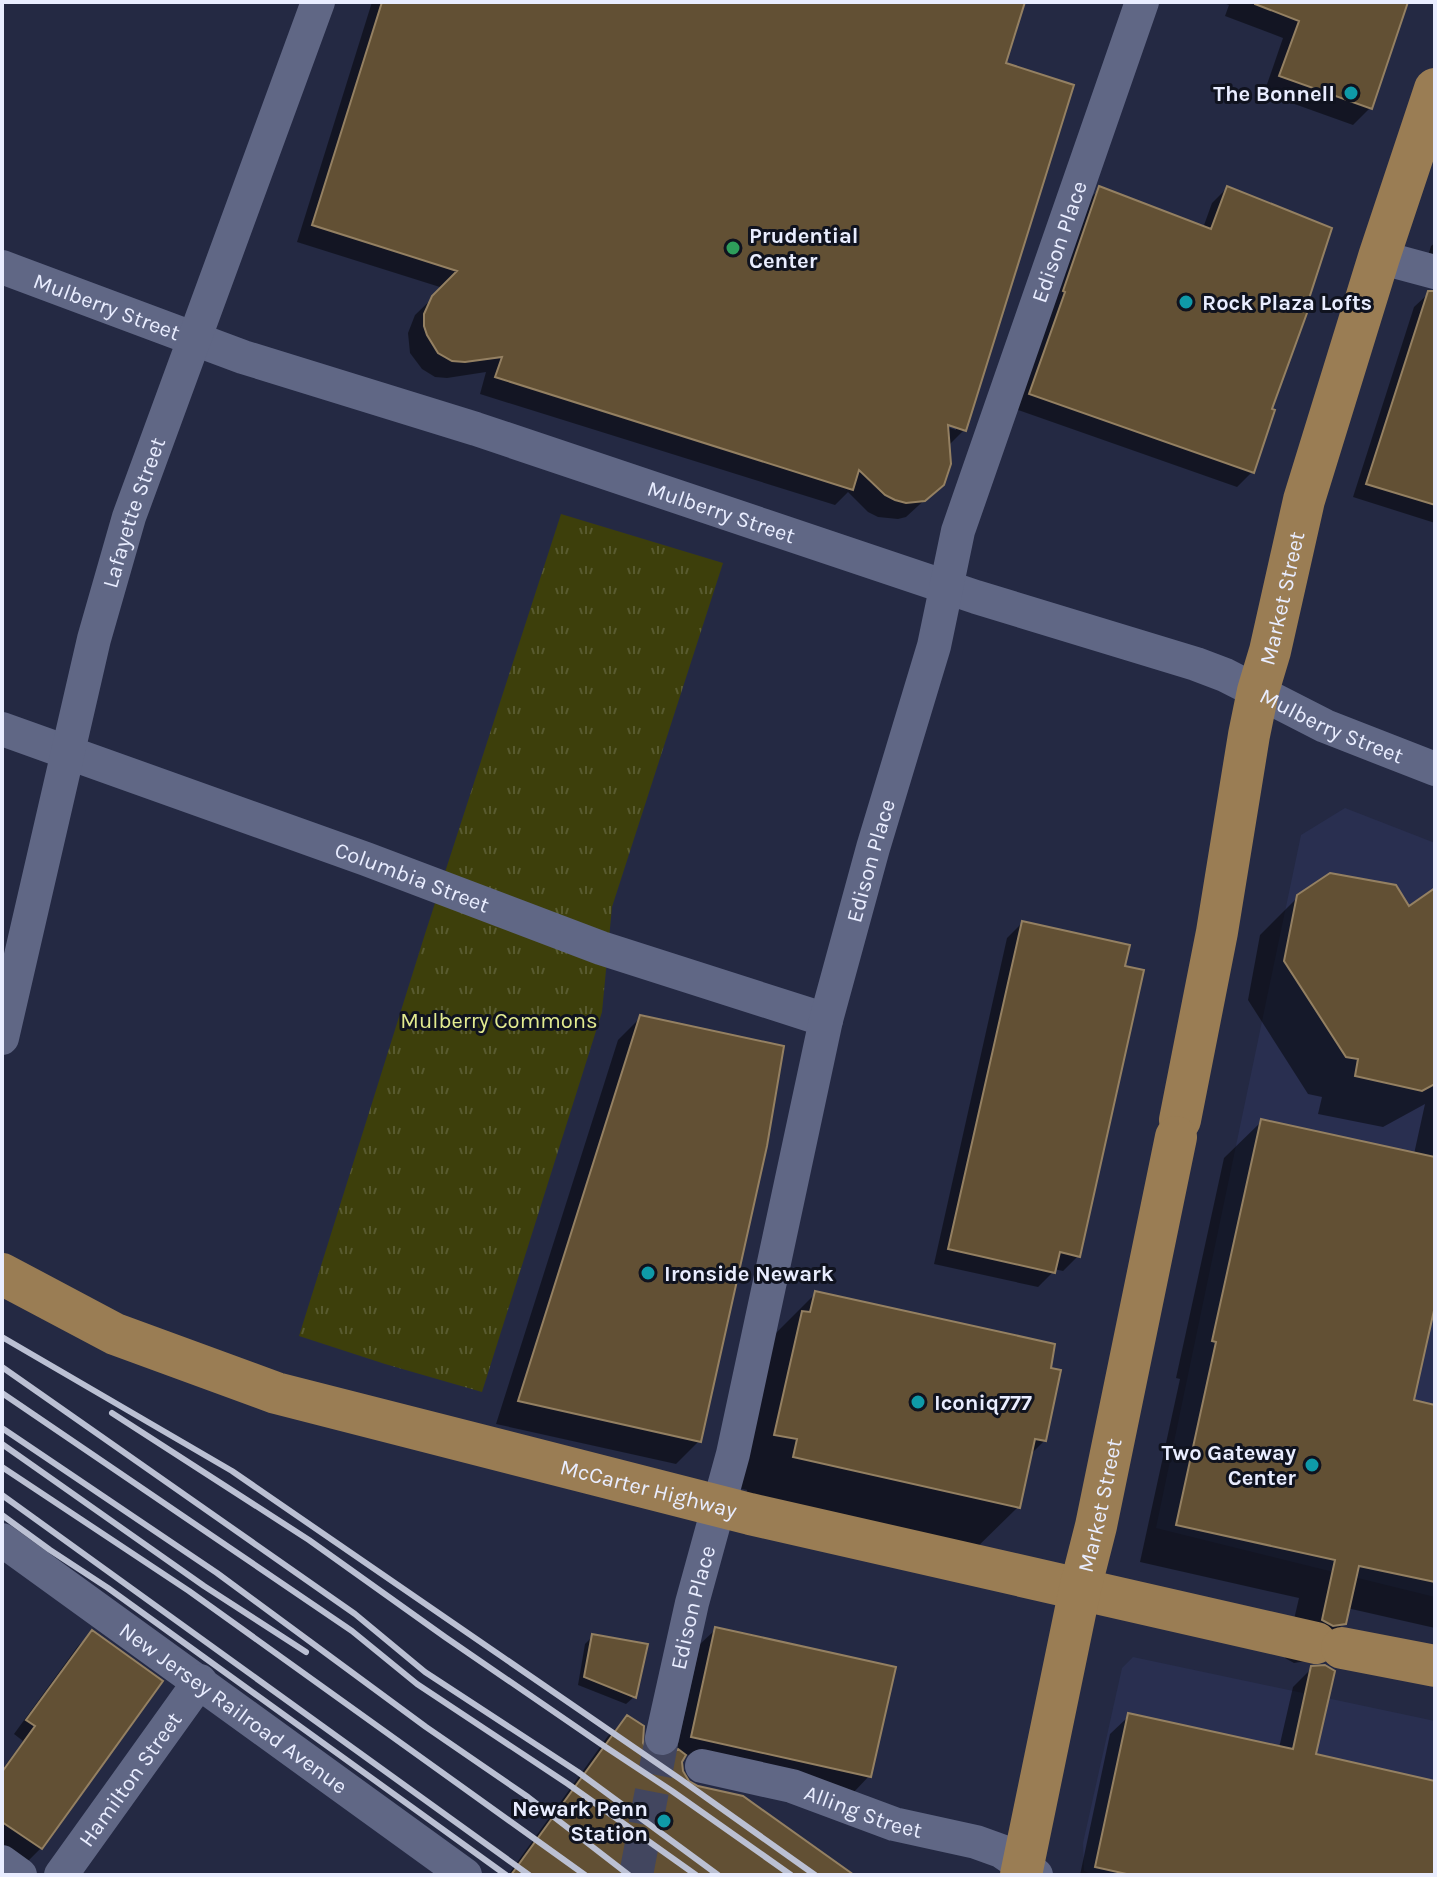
<svg xmlns="http://www.w3.org/2000/svg" width="1437" height="1877" font-family="Karla,sans-serif">
<style>
.built{fill:#292f50}
.park{fill:url(#park-tufts)}
.shadow{fill:#0007;fill-rule:evenodd}
.building{fill:#625034;stroke:#948062;stroke-width:2}
.lines{fill:none;stroke-linecap:round;stroke-linejoin:round}
.minor-tunnel{stroke:#42465f;stroke-width:34;stroke-dasharray:34 17;stroke-linecap:butt}
.minor{stroke:#606785;stroke-width:34}
.major{stroke:#9a7d54;stroke-width:42}
.rail{stroke:#bbc0d3;stroke-width:6}
.culture-dot{fill:#0f9aa8;stroke:#10131f;stroke-width:3}
.leisure-dot{fill:#2e9e5b;stroke:#10131f;stroke-width:3}
.labels{text-anchor:middle;stroke-width:6;stroke-linejoin:round;paint-order:stroke}
.poi-label{font-size:22px;font-weight:bold;fill:#e9edff;stroke:#10131f;text-anchor:start}
.street-label{font-size:22px;fill:#e9edff;stroke:#10131f}
.park-label{font-size:22px;fill:#e3eb90;stroke:#10131f}
</style>
<defs>
<pattern id="park-tufts" width="24" height="20" patternUnits="userSpaceOnUse" patternTransform="scale(2)"><rect width="24" height="20" fill="#3d3f0b"/><path d="M3 7l-1-3M5 7V3M7 7l1-3M15 17l-1-3M17 17v-4M19 17l1-3" fill="none" stroke="#595b30"/></pattern>
</defs>
<rect width="100%" height="100%" fill="#242943"/>
<path class="built" d="M1345 808 1435 843V1597L1156 1528 1301 835Z
M1133 1657 1435 1721V1875H1093L1084 1871 1083 1843 1122 1668Z"/>
<path class="park" d="M561 514 723 563 612 907 602 1012 482 1392 385 1364 299 1336 425 934Z"/>
<path class="shadow" d="M372 2H1023L1004 64 964 430 948 446 942 484 906 517 898 519 878 517 868 512 848 492 835 505 480 394 486 372 447 378 435 377 422 369 410 353 408 333 415 315 443 288 297 242ZM939 420 956 426V430L938 424Z
M1221 2H1407L1370 108 1353 125 1264 93 1283 38 1225 16 1229 5Z
M1227 188 1269 410 1252 472 1237 487 1015 409 1084 204 1100 189 1203 228 1212 203Z
M1435 243V272L1425 266 1431 246Z
M1429 293H1435V523L1353 497 1414 307Z
M1298 897 1409 908 1435 897V1296L1412 1402 1435 1407V1628L1347 1608 1344 1623 1306 1661 1294 1663 1285 1658 1299 1598 1140 1562 1180 1379 1176 1378 1224 1158 1262 1121 1414 1154 1425 1104 1383 1127 1318 1114 1322 1097 1308 1094 1248 1000 1260 935Z
M1022 923 1078 1256 1063 1271 1054 1269 1053 1272 1038 1287 934 1264 1007 938Z
M641 1017 699 1441 676 1464 496 1424 618 1040Z
M816 1293 1045 1440 1030 1455 1018 1507 967 1557 744 1508 747 1490 725 1485 765 1344Z
M716 1629 869 1776 854 1792 684 1754 680 1762 681 1772 688 1783 851 1875H508L608 1736 627 1718 648 1755 658 1760 668 1759 676 1753 700 1644Z
M92 1632 160 1682 41 1848 27 1862 2 1844V1770L23 1741 14 1734 78 1646Z
M593 1636 634 1697 626 1704 578 1685 585 1644Z
M1312 1668 1314 1755 1435 1783V1875H1080L1110 1734 1129 1716 1279 1748 1293 1687Z"/>
<path class="building" d="M382 2H1025L1006 63 1074 85 966 431 948 425 951 464 944 485 925 501 906 503 895 500 885 495 859 470 853 490 495 377 502 357 465 362 452 361 438 353 427 335 424 326V314L432 296 457 271 312 225Z
M1255 2H1408L1372 109 1279 76 1299 21 1255 4Z
M1099 186 1211 229 1227 186 1332 228 1305 311 1307 313 1272 409 1275 410 1254 473 1029 394 1065 292 1063 291Z
M1428 291H1435V505L1366 484Z
M1330 873 1396 885 1409 906 1435 888V1084L1422 1091 1355 1076 1358 1059 1346 1057 1284 961 1297 895Z
M1022 921 1130 945 1125 966 1144 970 1080 1257 1060 1252 1055 1273 948 1249Z
M640 1015 784 1046 767 1146 701 1442 518 1401Z
M1261 1119 1435 1157V1306L1414 1400 1435 1405V1582L1359 1566 1346 1624 1333 1626 1322 1620 1335 1560 1176 1525 1216 1342 1212 1341Z
M815 1291 1055 1344 1051 1368 1061 1370 1046 1441 1035 1439 1020 1508 793 1457 797 1439 774 1435 802 1311 810 1312Z
M715 1627 896 1667 871 1777 691 1737Z
M92 1630 163 1681 42 1849 2 1822V1772L35 1726 26 1720Z
M592 1634 648 1644 636 1698 584 1677Z
M1325 1665 1335 1671 1316 1754 1435 1781V1875H1131L1095 1867 1128 1713 1293 1749 1311 1666Z
M627 1715 644 1726 643 1743 649 1753 658 1758 667 1757 678 1749 686 1755 682 1762 683 1771 689 1781 698 1786 743 1796 854 1875H511Z"/>
<g class="lines">
<path class="minor-tunnel" d="M636 1875 662 1738"/>
<g class="minor">
<path d="M1379 257 1435 272"/>
<path id="s1" d="M2 267 243 357 476 429 976 597 1196 664 1225 675 1325 726 1435 769"/>
<path id="s2" d="M2 729 366 859 601 948 826 1020"/>
<path id="s3" d="M2 1038 94 639 129 517 318 2"/>
<path id="s4" d="M2 1540 465 1875"/>
<path id="s5" d="M662 1738 692 1603 733 1454 826 1020 873 848 934 646 958 531 1142 2"/>
<path id="s6" d="M702 1766 792 1786 894 1824 976 1842 1001 1851 1036 1875"/>
<path d="M2 1862 20 1875"/>
<path id="s7" d="M61 1875 200 1681"/>
</g>
<g class="major">
<path id="s8" d="M1180 1120 1217 932 1249 735 1258 691 1270 651 1304 500 1379 257 1435 89"/>
<path id="s9" d="M2 1274 115 1334 276 1393 750 1514 1316 1643"/>
<path d="M1342 1648 1435 1666"/>
<path id="s10" d="M1021 1875 1080 1589 1096 1526 1176 1137"/>
</g>
<path class="rail" d="M2 1337 232 1471 680 1779 815 1875
M2 1367 355 1614 425 1672 578 1772 718 1875
M2 1393 352 1631 417 1684 568 1784 696 1875
M112 1413 309 1540 445 1637 601 1744 672 1791 791 1875
M2 1428 217 1573 426 1727 528 1797 629 1875
M2 1444 204 1586 306 1652
M2 1467 189 1591 585 1875
M2 1495 529 1875
M2 1515 50 1550 108 1588 506 1875"/>
</g>
<g class="culture-dot">
<circle cx="1351" cy="93" r="8"/>
<circle cx="1186" cy="302" r="8"/>
<circle cx="648" cy="1273" r="8"/>
<circle cx="918" cy="1402" r="8"/>
<circle cx="1312" cy="1465" r="8"/>
<circle cx="664" cy="1821" r="8"/>
</g>
<circle class="leisure-dot" cx="733" cy="248" r="8"/>
<g class="labels">
<g class="poi-label">
<text x="1335" y="101" text-anchor="end">The Bonnell</text>
<text x="749" y="243">Prudential<tspan x="749" dy="25">Center</tspan></text>
<text x="1202" y="310">Rock Plaza Lofts</text>
<text x="664" y="1281">Ironside Newark</text>
<text x="934" y="1410">Iconiq777</text>
<text x="1296" y="1460" text-anchor="end">Two Gateway<tspan x="1296" dy="25">Center</tspan></text>
<text x="648" y="1816" text-anchor="end">Newark Penn<tspan x="648" dy="25">Station</tspan></text>
</g>
<g class="street-label">
<text dy="8" stroke="none"><textPath href="#s5" startOffset="1550">Edison Place</textPath></text>
<text dy="8" stroke="none"><textPath href="#s1" startOffset="112">Mulberry Street</textPath></text>
<text dy="8" stroke="none"><textPath href="#s1" startOffset="760">Mulberry Street</textPath></text>
<text dy="8" stroke="none"><textPath href="#s3" startOffset="542">Lafayette Street</textPath></text>
<text dy="8" stroke="none"><textPath href="#s8" startOffset="532">Market Street</textPath></text>
<text dy="8" stroke="none"><textPath href="#s1" startOffset="1408">Mulberry Street</textPath></text>
<text dy="8" stroke="none"><textPath href="#s5" startOffset="902">Edison Place</textPath></text>
<text dy="8" stroke="none"><textPath href="#s2" startOffset="436">Columbia Street</textPath></text>
<text dy="8" stroke="none"><textPath href="#s9" startOffset="684">McCarter Highway</textPath></text>
<text dy="8" stroke="none"><textPath href="#s10" startOffset="378">Market Street</textPath></text>
<text dy="8" stroke="none"><textPath href="#s5" startOffset="134">Edison Place</textPath></text>
<text dy="8" stroke="none"><textPath href="#s4" startOffset="286">New Jersey Railroad Avenue</textPath></text>
<text dy="8" stroke="none"><textPath href="#s7" startOffset="118">Hamilton Street</textPath></text>
<text dy="8" stroke="none"><textPath href="#s6" startOffset="168">Alling Street</textPath></text>
</g>
<g class="park-label">
<text x="499" y="1028">Mulberry Commons</text>
</g>
</g>
<rect width="1437" height="1877" fill="none" stroke="#e9edff" stroke-width="8"/>
</svg>
